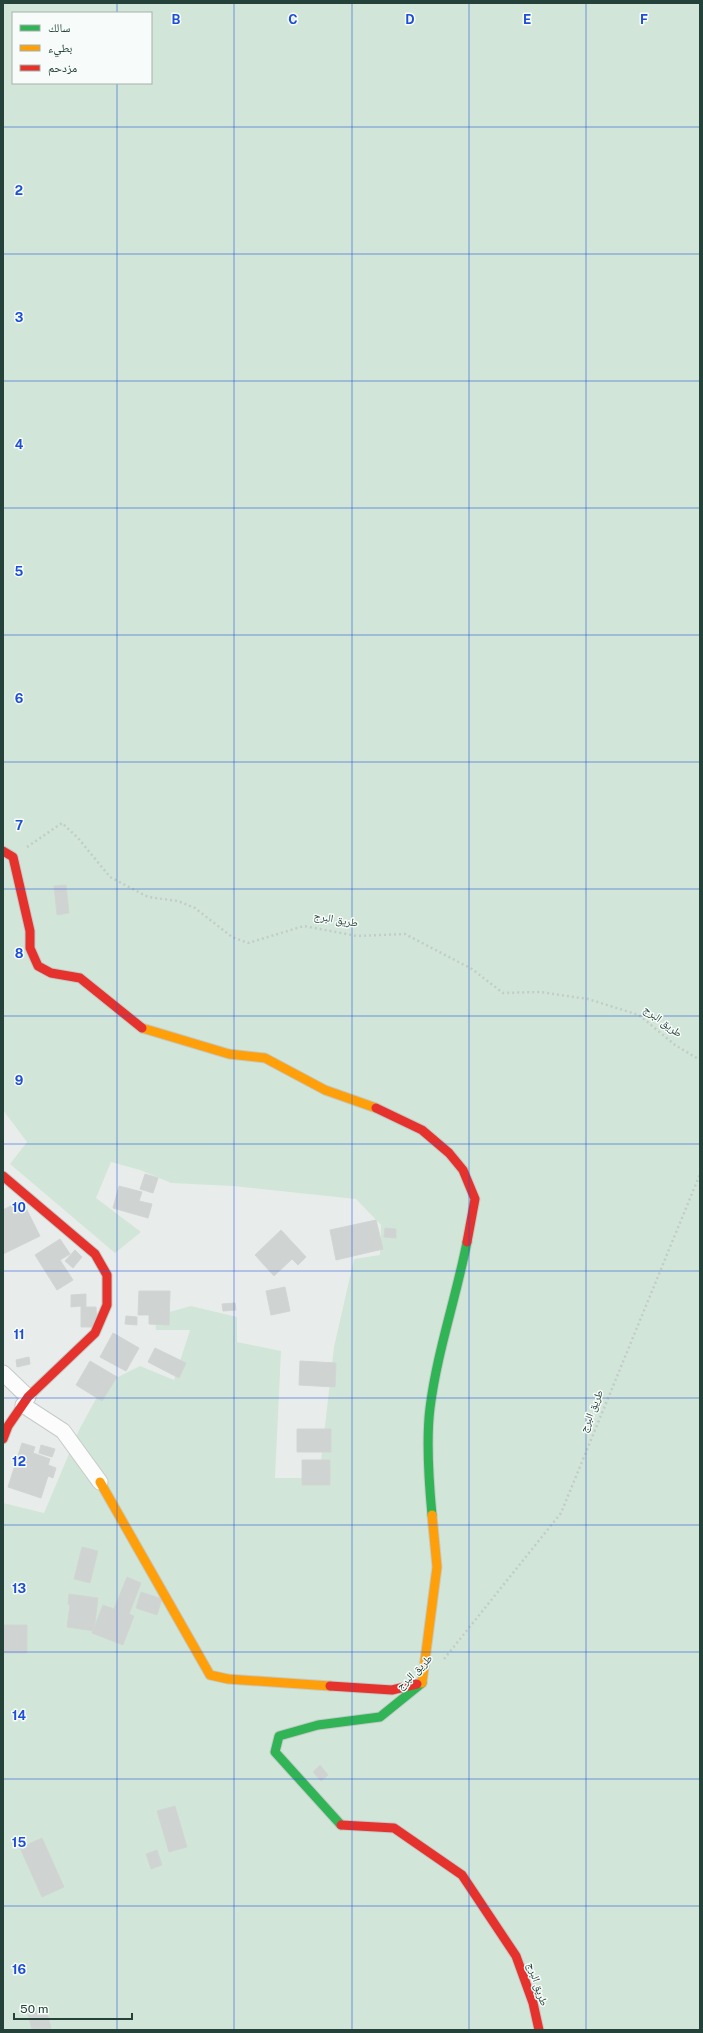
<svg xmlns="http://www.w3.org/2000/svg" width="703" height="2033" font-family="'Public Sans','Noto Naskh Arabic',sans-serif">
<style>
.green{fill:#d1e6d8;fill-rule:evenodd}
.building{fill:#cfd4d2;stroke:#d1d6d4}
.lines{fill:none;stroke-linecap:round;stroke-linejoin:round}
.street-casing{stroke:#c5cac8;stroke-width:17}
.fast-casing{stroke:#c3cbc8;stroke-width:11}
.slow-casing{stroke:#c3cbc8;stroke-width:11}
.jam-casing{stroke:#c3cbc8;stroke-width:11}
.path{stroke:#c3ccca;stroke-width:2.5;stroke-dasharray:2 3;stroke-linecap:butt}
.street{stroke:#fcfcfc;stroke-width:15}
.fast{stroke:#30b455;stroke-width:9}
.slow{stroke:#ff9f0a;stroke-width:9}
.jam{stroke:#e5322d;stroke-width:9}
.grid{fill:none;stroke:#1d4ed8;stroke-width:1;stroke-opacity:0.55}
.labels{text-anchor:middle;stroke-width:3;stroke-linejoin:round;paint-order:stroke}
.street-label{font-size:11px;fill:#24423a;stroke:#f7fbf9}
.grid-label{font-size:13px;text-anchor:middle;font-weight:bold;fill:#1d4ed8;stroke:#f7fbf9;stroke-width:3;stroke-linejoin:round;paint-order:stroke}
</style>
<rect width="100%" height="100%" fill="#e8edeb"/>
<path class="green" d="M3 3H700V2030H3V1503L44 1513 79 1430 104 1384 140 1366 174 1380 190 1330H156L155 1316 191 1306 237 1317V1342L281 1351 275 1478H319L334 1347 354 1259 380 1255 381 1225 356 1199 233 1186 171 1183 140 1170 111 1162 96 1198 141 1232 115 1253 10 1164 27 1142 3 1110ZM13 13H151V83H13Z"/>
<path class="building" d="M66 885 69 913 57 915 54 886Z
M145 1174 158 1178 153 1193 140 1189Z
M119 1186 142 1192 139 1201 152 1204 148 1218 113 1208Z
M22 1200 40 1236 3 1254V1210Z
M376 1220 383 1249 336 1260 330 1230Z
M385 1228 396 1229V1238L384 1237Z
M281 1230 306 1257 298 1265 292 1259 274 1276 255 1255Z
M60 1239 70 1254 60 1260 73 1280 57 1290 35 1255Z
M75 1250 82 1257 73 1268 65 1261Z
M285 1287 290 1311 271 1315 266 1291Z
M139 1291H170L169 1325 149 1324V1315H138Z
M86 1294V1307H96L97 1327H81V1306L71 1307V1295Z
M235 1303 236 1310 223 1311 222 1304Z
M126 1316 137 1317V1325L125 1324Z
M113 1333 139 1348 126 1371 100 1357Z
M155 1348 186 1363 179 1378 148 1362Z
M29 1357 30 1364 17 1367 16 1360Z
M90 1361 117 1377 102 1401 76 1385Z
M300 1361 336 1363 335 1387 299 1385Z
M297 1429H331V1452H297Z
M22 1443 35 1447 33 1453 50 1459 48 1465 56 1468 53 1478 48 1476 41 1498 8 1487Z
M41 1445 55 1449 52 1457 39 1453Z
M302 1460H330V1485H302Z
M82 1547 98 1551 90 1583 74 1579Z
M127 1577 141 1583 129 1614 134 1616 123 1645 92 1633 103 1605 114 1609Z
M141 1592 162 1599 157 1615 136 1608Z
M69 1594 98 1598 94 1631 67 1627 70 1605 68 1604Z
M3 1625H27V1653H3Z
M320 1765 328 1775 321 1781 313 1772Z
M175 1806 187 1847 169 1852 157 1811Z
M42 1838 64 1887 42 1897 20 1848Z
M157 1850 162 1865 151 1869 146 1854Z
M46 2009 51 2028 44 2030H32L28 2013Z"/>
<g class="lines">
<defs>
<path id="street" d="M3 1373 28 1397
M23 1405 63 1431 100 1482"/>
<path id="fast" d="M432 1515C429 1483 426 1440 430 1408 437 1352 456 1298 467 1242
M341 1825 275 1752 279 1736 318 1725 380 1717 422 1683"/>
<path id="slow" d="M142 1028 229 1054 265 1058 325 1090 376 1108
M100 1482 210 1675 228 1679 330 1686
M422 1683 437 1567 432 1515"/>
<path id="jam" d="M3 851 13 857 30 931V948L38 966 51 973 80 978 142 1028
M376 1108 422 1130 449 1153 463 1170 475 1199 467 1242
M3 1176 95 1254 107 1275V1305L95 1333 28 1397 8 1426 3 1439
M330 1686 392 1690 417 1684
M341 1825 394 1828 462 1875 516 1956 533 2003 539 2030"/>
</defs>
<use href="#street" class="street-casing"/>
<use href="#fast" class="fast-casing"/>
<use href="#slow" class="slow-casing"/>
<use href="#jam" class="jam-casing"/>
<path class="path" d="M27 847 62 823 78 838 110 877 148 897 178 901 195 908 232 937 248 943 304 926 357 936 405 934 472 969 503 993 540 992 588 999 639 1015 675 1045 700 1060
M444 1659 561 1513 700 1174"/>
<use href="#street" class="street"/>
<use href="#fast" class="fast"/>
<use href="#slow" class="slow"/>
<use href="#jam" class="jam"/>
</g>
<path class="grid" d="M117 3V13M234 3V2030M352 3V2030M469 3V2030M586 3V2030M117 83V2030M3 127H700M3 254H700M3 381H700M3 508H700M3 635H700M3 762H700M3 889H700M3 1016H700M3 1144H700M3 1271H700M3 1398H700M3 1525H700M3 1652H700M3 1779H700M3 1906H700"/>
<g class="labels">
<g class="street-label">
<text transform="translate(336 919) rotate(10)" y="4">طريق البرج</text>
<text transform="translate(663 1021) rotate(37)" y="4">طريق البرج</text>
<text transform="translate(591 1411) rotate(-68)" y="4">طريق البرج</text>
<text transform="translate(414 1672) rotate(-44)" y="4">طريق البرج</text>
<text transform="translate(538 1984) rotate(72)" y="4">طريق البرج</text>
</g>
</g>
<g class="grid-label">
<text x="176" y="24">B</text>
<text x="293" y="24">C</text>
<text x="410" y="24">D</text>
<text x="527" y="24">E</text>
<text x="644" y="24">F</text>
<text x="19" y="195">2</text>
<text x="19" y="322">3</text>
<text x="19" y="449">4</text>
<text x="19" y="576">5</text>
<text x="19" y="703">6</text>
<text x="19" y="830">7</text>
<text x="19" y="958">8</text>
<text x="19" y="1085">9</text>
<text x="19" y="1212">10</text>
<text x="19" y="1339">11</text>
<text x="19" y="1466">12</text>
<text x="19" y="1593">13</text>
<text x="19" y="1720">14</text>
<text x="19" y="1847">15</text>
<text x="19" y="1974">16</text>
</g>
<rect width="703" height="2033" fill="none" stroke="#24423a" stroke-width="8"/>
<rect x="12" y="12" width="140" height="72" fill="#f7fbf9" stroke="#a3b1ad"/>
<rect x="20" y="25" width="20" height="6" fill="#30b455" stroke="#a3b1ad"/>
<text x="48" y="32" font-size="12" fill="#24423a">سالك</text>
<rect x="20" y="45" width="20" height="6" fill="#ff9f0a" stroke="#a3b1ad"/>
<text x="48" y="52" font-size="12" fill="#24423a">بطيء</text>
<rect x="20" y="65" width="20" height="6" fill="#e5322d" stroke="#a3b1ad"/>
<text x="48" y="72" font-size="12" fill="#24423a">مزدحم</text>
<path d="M14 2013v6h118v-6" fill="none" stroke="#24423a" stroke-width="2"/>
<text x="20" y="2013" font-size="12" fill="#24423a" stroke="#f7fbf9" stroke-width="3" paint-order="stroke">50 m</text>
</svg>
